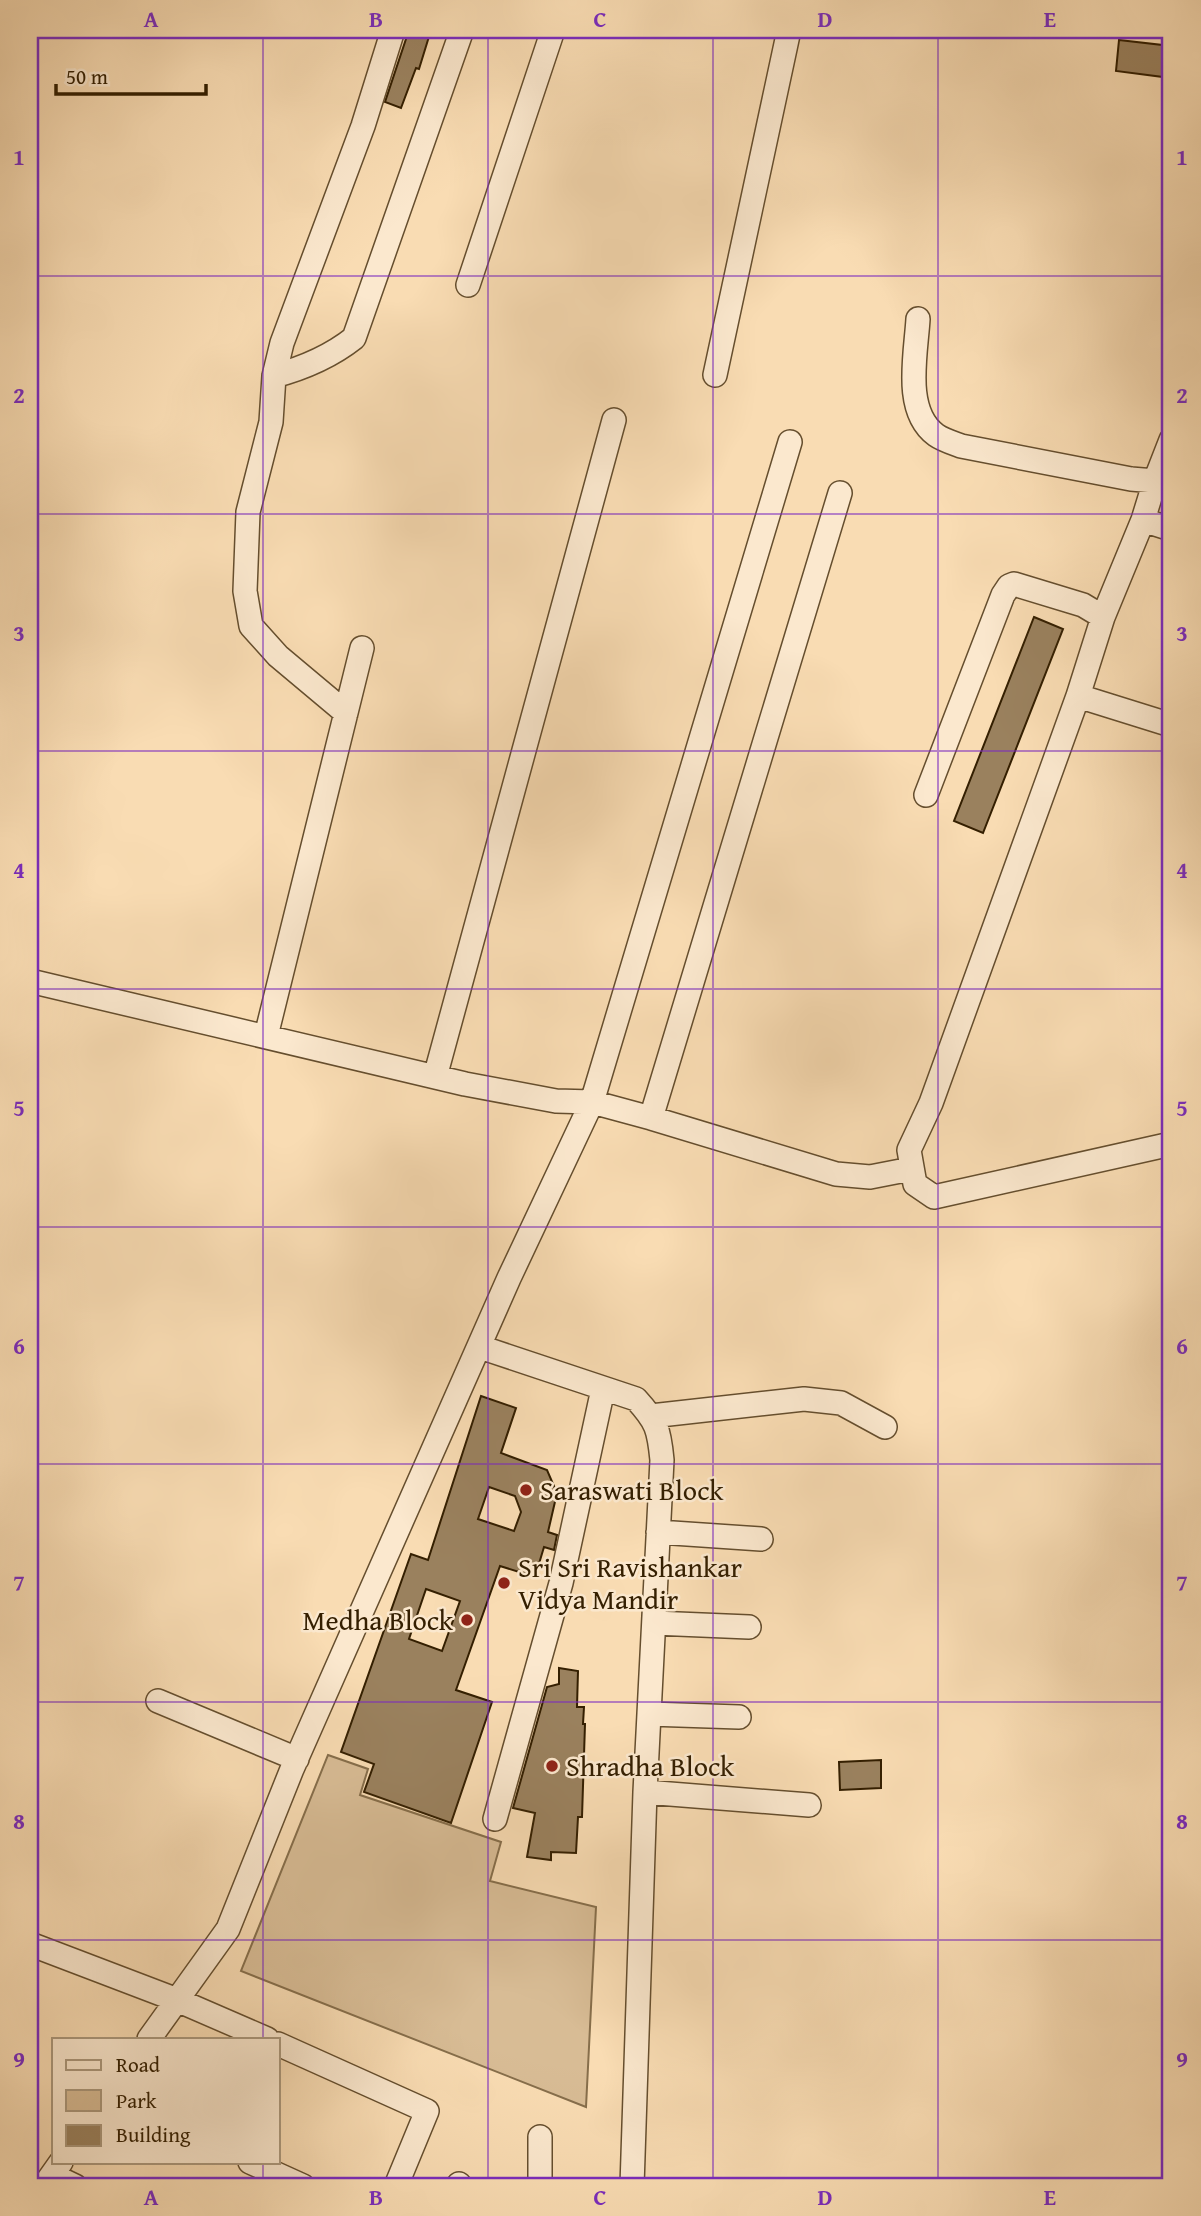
<svg xmlns="http://www.w3.org/2000/svg" width="1201" height="2216" font-family="'Gentium Book Plus',serif">
<style>
.green{fill:#d8bc95;stroke:#866e4b;stroke-width:2}
.building{fill:#9a815e;stroke:#341f01;stroke-width:2;fill-rule:evenodd}
.lines{fill:none;stroke-linecap:round;stroke-linejoin:round}
.minor-casing{stroke:#654e2e;stroke-width:26}
.minor{stroke:#fbe8ce;stroke-width:23}
.grid{fill:none;stroke:#7b2cbf;stroke-width:2;stroke-opacity:0.55}
.poi-dot{fill:#8f2418;stroke:#fbe8ce;stroke-width:2.5}
.labels{text-anchor:middle;stroke-width:5;stroke-linejoin:round;paint-order:stroke}
.poi-label{font-size:28px;fill:#341f01;stroke:#fbe8ce;text-anchor:start}
.neatline{fill:none;stroke:#7b2cbf;stroke-width:2.5}
.grid-label{font-size:23px;text-anchor:middle;font-weight:bold;fill:#7b2cbf}
</style>
<rect width="100%" height="100%" fill="#f9dcb3"/>
<filter id="stains"><feTurbulence type="fractalNoise" baseFrequency=".00286" numOctaves="4"/><feColorMatrix values="0 0 0 0 .2 0 0 0 0 .09 0 0 0 0 .02 0 0 0 .5 -.17"/></filter>
<radialGradient id="worn" r=".72"><stop offset=".6" stop-color="#630" stop-opacity="0"/><stop offset="1" stop-color="#630" stop-opacity=".3"/></radialGradient>
<path class="green" d="M328 1755 368 1769 360 1795 501 1842 490 1881 596 1907 586 2107 241 1971Z"/>
<path class="building" d="M409 30H431L419 69 416 68 401 108 385 102Z
M1119 40 1171 46V78L1116 71Z
M1034 617 1063 629 983 833 954 821Z
M481 1396 516 1408 501 1453 547 1470 557 1493 548 1532 557 1535 554 1550 544 1547 535 1577 500 1566 456 1690 492 1702 451 1823 364 1792 374 1764 341 1752 411 1554 428 1560ZM489 1487 515 1496 521 1512 514 1531 478 1519ZM426 1589 460 1601 442 1651 409 1639Z
M559 1668 578 1671 577 1707H584L583 1724H585L582 1817H578L576 1853 551 1852V1860L527 1857 535 1813 513 1808 547 1687 559 1684Z
M881 1760V1788L840 1790 839 1762Z"/>
<g class="lines">
<defs>
<path id="minor" d="M468 285 553 30
M918 319C916 354 903 411 936 435 943 440 953 443 961 446L1131 479 1155 481
M715 375 789 30
M274 376C304 368 330 357 354 338L462 30
M1171 440 1155 481 1143 520 1103 617 1078 696 931 1103 909 1150 915 1184 934 1197 1171 1144
M1143 520 1171 529
M1078 696 1171 725
M346 713 278 656 251 626 245 591 248 512 271 422 274 376 282 343 363 126 393 30
M926 795 1003 595 1009 586 1014 584 1083 605 1103 617
M30 981 465 1084 556 1101 592 1102 790 442
M266 1036 362 648
M435 1077 614 420
M651 1118 840 493
M480 1347 636 1399C657 1422 659 1429 662 1460L645 1792 632 2186
M651 1416 804 1399 841 1403 885 1427
M658 1532 761 1539
M654 1623 749 1627
M158 1701 297 1759
M649 1714 739 1717
M645 1792 809 1805
M495 1819 561 1583 603 1389
M30 1944 177 2000 267 2039
M149 2039 228 1929 292 1769 509 1278 592 1102 651 1118 836 1174 870 1177 911 1169
M278 2044 427 2111 396 2186
M250 2162 303 2186
M52 2175 75 2186
M459 2184V2186
M44 2186 61 2162
M540 2186V2137"/>
</defs>
<use href="#minor" class="minor-casing"/>
<use href="#minor" class="minor"/>
</g>
<path class="grid" d="M263 30V2039M488 30V2186M713 30V2186M938 30V2186M30 276H1171M30 514H1171M30 751H1171M30 989H1171M30 1227H1171M30 1464H1171M30 1702H1171M30 1940H1171M263 2162V2186"/>
<g class="poi-dot">
<circle cx="526" cy="1490" r="7"/>
<circle cx="504" cy="1583" r="7"/>
<circle cx="467" cy="1620" r="7"/>
<circle cx="552" cy="1766" r="7"/>
</g>
<g class="labels">
<g class="poi-label">
<text x="540" y="1500">Saraswati Block</text>
<text x="518" y="1577">Sri Sri Ravishankar<tspan x="518" dy="32">Vidya Mandir</tspan></text>
<text x="453" y="1630" text-anchor="end">Medha Block</text>
<text x="566" y="1776">Shradha Block</text>
</g>
</g>
<rect width="1201" height="2216" fill="none" stroke="#f9dcb3" stroke-width="77"/>
<rect x="52" y="2038" width="228" height="126" fill="#fbe8ce" stroke="#ab987c" stroke-width="2"/>
<rect x="66" y="2060" width="35" height="10" fill="#fbe8ce" stroke="#ab987c" stroke-width="2"/>
<text x="116" y="2072" font-size="21" fill="#341f01">Road</text>
<rect x="66" y="2090" width="35" height="21" fill="#d8bc95" stroke="#ab987c" stroke-width="2"/>
<text x="116" y="2108" font-size="21" fill="#341f01">Park</text>
<rect x="66" y="2125" width="35" height="21" fill="#9a815e" stroke="#ab987c" stroke-width="2"/>
<text x="116" y="2142" font-size="21" fill="#341f01">Building</text>
<path d="M56 84v10h150v-10" fill="none" stroke="#341f01" stroke-width="3.5"/>
<text x="66" y="84" font-size="21" fill="#341f01" stroke="#fbe8ce" stroke-width="5" paint-order="stroke">50 m</text>
<rect x="38" y="38" width="1124" height="2140" class="neatline"/>
<g class="grid-label">
<text x="151" y="27">A</text>
<text x="376" y="27">B</text>
<text x="600" y="27">C</text>
<text x="825" y="27">D</text>
<text x="1050" y="27">E</text>
<text x="19" y="165">1</text>
<text x="1182" y="165">1</text>
<text x="19" y="403">2</text>
<text x="1182" y="403">2</text>
<text x="19" y="641">3</text>
<text x="1182" y="641">3</text>
<text x="19" y="878">4</text>
<text x="1182" y="878">4</text>
<text x="19" y="1116">5</text>
<text x="1182" y="1116">5</text>
<text x="19" y="1354">6</text>
<text x="1182" y="1354">6</text>
<text x="19" y="1591">7</text>
<text x="1182" y="1591">7</text>
<text x="19" y="1829">8</text>
<text x="1182" y="1829">8</text>
<text x="19" y="2067">9</text>
<text x="1182" y="2067">9</text>
<text x="151" y="2205">A</text>
<text x="376" y="2205">B</text>
<text x="600" y="2205">C</text>
<text x="825" y="2205">D</text>
<text x="1050" y="2205">E</text>
</g>
<rect width="100%" height="100%" filter="url(#stains)"/>
<rect width="100%" height="100%" fill="url(#worn)"/>
</svg>
